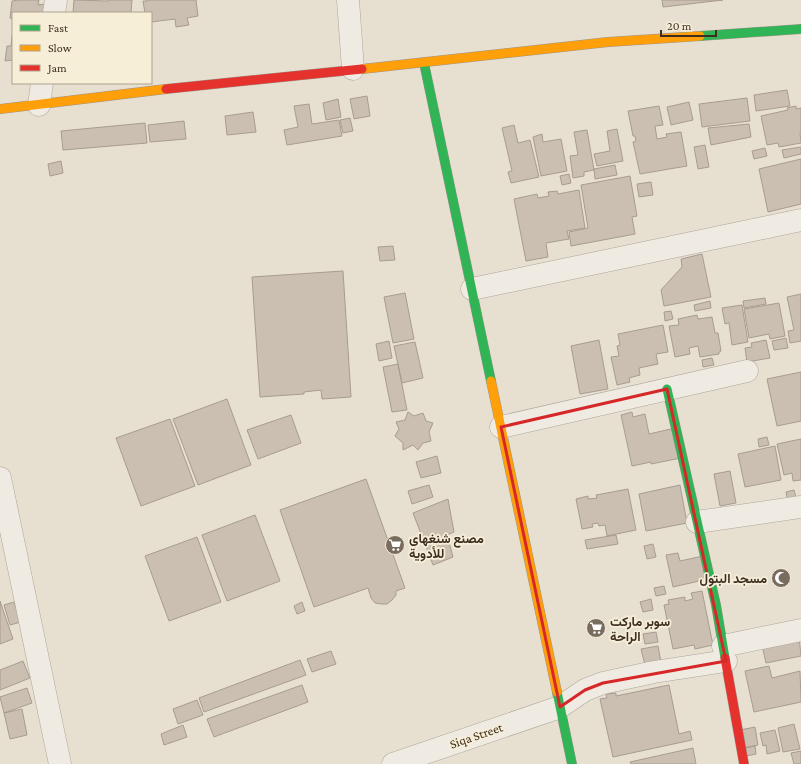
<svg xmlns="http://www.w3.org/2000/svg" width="801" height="764" font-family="'Crimson Pro',Vazirmatn,serif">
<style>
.building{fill:#cbbfb2;stroke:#a89c90}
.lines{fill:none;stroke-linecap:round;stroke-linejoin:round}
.street-casing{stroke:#ada599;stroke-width:23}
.fast-casing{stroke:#9c958a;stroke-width:10}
.slow-casing{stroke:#9c958a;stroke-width:10}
.jam-casing{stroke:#9c958a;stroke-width:10}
.street{stroke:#efebe3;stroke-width:22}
.fast{stroke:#30b455;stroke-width:9}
.slow{stroke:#ff9f0a;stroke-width:9}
.jam{stroke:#e5322d;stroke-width:9}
.marked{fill:none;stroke:#d62828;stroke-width:3;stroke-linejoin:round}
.labels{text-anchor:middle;stroke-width:3.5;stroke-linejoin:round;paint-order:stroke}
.poi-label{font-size:13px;font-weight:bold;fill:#3d2e20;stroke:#f7eed8;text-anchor:start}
.street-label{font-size:13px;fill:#3d2e20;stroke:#f7eed8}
</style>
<rect width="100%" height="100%" fill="#e7e0d1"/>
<path class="building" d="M19 0H39L38 5 51 3 50 13H13V19L10 18 12 1Z
M74 0 108 1V0H132L131 13H73Z
M147 0H196L198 16 187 18 189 25 176 27 175 19 151 22V13H145L143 1H147Z
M662 0H723L663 7Z
M13 28V60L5 61 7 46H11Z
M787 90 790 106 756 111 754 95Z
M367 96 370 116 354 119 350 99Z
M747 98 750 121 702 127 699 104Z
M338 99 341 117 326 120 323 103Z
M689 102 693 120 671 125 667 107Z
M309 104 312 124 339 120 342 136 287 145 284 130 298 127 294 106Z
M659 106 663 125 655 126 657 139 667 137 666 134 681 132 687 166 640 174 633 142 636 141 635 136H633L628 111Z
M796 106V109L801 108V132H800L801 143 779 147 778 143 767 145 761 116 788 110 787 108Z
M253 112 256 132 227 135 225 116Z
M350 118 353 131 343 133 340 120Z
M184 121 186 139 150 142 148 125Z
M145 123 147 143 63 150 61 131Z
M749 124 751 137 711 145 708 128Z
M514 125 518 143 530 140 539 177 511 183 508 172 512 171 502 128Z
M617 129 623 161 597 166 594 154 610 151 607 131Z
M587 130 594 170 584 172V176L573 178 570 156 578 155 574 132Z
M542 134 543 142 561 139 567 171 541 176 533 137Z
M705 145 709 167 698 169 694 147Z
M801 147V154L784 158 782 150Z
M765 148 767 156 754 159 752 151Z
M801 159V204L768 212 759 169Z
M61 161 63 173 50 176 48 164Z
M615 165 617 175 595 179 594 169Z
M569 174 571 183 562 185 560 176Z
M630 176 637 216 632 217 635 234 571 246 569 232 588 228 581 185Z
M651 182 653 195 639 197 637 184Z
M579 190 585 228 567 231 569 239 546 243 548 257 526 261 514 199 537 194 538 198 549 196 548 192 557 191 558 194Z
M393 246 395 260 380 261 378 247Z
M702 254 711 297 664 306 661 290 682 267 681 259Z
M343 271 351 397 322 399 321 390 304 392V394L260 397 252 277Z
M405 293 414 339 393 343 384 297Z
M801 294V341L790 343 788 331 794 330 787 297Z
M765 298 766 304 744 308 743 301Z
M710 301 711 308 695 311 694 305Z
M779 303 785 336 770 339 769 334 749 338 744 309Z
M742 305 748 342 732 345 729 323 725 324 722 308Z
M671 311 673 319 665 321 664 312Z
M697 315 698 319 712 317 715 333H718L721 351 719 352V354L700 357 698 346 689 348 690 354 675 357 669 326 679 325 678 319Z
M663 325 668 352 656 354 658 364 639 368 640 375 629 378 630 382 617 385 611 357 619 356 617 346 620 345 618 334Z
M786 338 788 348 774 350 772 341Z
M599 340 608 389 580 394 571 346Z
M766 340 770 358 747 362 745 348 752 347 751 343Z
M389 341 392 358 379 361 376 344Z
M415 342 423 378 402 383 394 346Z
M712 358 714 365 703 367 702 360Z
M398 364 407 410 392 412 383 367Z
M801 372V421L777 426 767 379Z
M227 399 251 465 198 485 173 419Z
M408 412 414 416 423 413 426 421 433 423 429 432 431 441 423 443 418 450 413 445 403 450V443L395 436 399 429 396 422 405 420Z
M632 412 633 417 645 414 649 434 675 428 681 458 651 464V462L632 466 621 415Z
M291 415 301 443 258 459 247 430Z
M170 419 195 486 141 506 116 438Z
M767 437 769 445 759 447 758 439Z
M801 439V480L793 481 792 473 784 475 777 444Z
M775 446 781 480 745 487 738 454Z
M437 456 441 473 421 478 416 462Z
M730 471 736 503 720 506 714 474Z
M366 479 405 588 396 591V595L392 600 387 604H381L375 603 371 598 368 588 314 607 280 510Z
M429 485 433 497 412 504 408 491Z
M680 485 687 523 646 531 639 494Z
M628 489 636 530 607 536 605 525 599 526 598 523 592 524 593 527 582 529 576 499 588 496V499L597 498 596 495Z
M794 490 798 505 789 507 786 492Z
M448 499 454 532 447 535 453 557 433 565 413 513Z
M255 515 280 581 227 601 202 535Z
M616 535 618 544 587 549 585 540Z
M197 537 221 602 169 621 145 556Z
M653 544 656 557 647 559 644 546Z
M678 553 680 561 703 556 708 579 673 587 666 555Z
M664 586 666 594 656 596 654 588Z
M702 591 713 645 695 649 694 645 673 649 664 605 669 604 668 600 685 597V601L693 599 691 593Z
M651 599 653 610 643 612 640 602Z
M0 601 13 639 0 644Z
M14 602 21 622 10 625 4 605Z
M302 602 305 611 297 614 294 606Z
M656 632 658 642 645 644 643 634Z
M799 636 801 656 766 663 762 645Z
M658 646 661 662 645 665 641 649Z
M331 651 336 664 312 672 307 659Z
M300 660 306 675 204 712 199 698Z
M23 661 30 678 0 690V670Z
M769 666 772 678 800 671 801 702 754 712 745 671Z
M302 685 308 702 214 737 207 719Z
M669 685 679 734 690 731 692 740 613 757 600 699 607 698 606 694 616 693V696Z
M27 688 32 703 4 713 0 697Z
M197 700 203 715 178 724 173 709Z
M22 709 27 735 10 739 4 713Z
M794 724 800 749 783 752 778 728Z
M183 725 187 737 164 745 161 734Z
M755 727 758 745 743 748 740 730Z
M775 730 780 751 767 754 766 745 763 746 760 733Z
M755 746 756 754 746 756 745 748Z
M693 748 696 764H631L630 762Z
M801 751V764H794L791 753Z"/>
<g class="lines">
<defs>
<path id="street" d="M348 0 353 69
M54 13 56 0
M39 105 42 83
M472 289 801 220
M501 427 747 371
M0 478 60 764
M697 522 801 507
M723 646 801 630
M393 764 560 707 585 690 603 683 654 672 726 661"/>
<path id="fast" d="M700 36 801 29
M424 63 491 381
M667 389 716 605 725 658
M557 692 572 764"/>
<path id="slow" d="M362 69 608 42 700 36
M0 109 166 89
M491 381 557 692"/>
<path id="jam" d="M166 89 362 69
M725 658 744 764"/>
</defs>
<use href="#street" class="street-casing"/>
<use href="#fast" class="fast-casing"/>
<use href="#slow" class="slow-casing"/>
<use href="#jam" class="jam-casing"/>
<use href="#street" class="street"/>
<use href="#fast" class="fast"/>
<use href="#slow" class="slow"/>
<use href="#jam" class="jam"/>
</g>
<path class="marked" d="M667 389 726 661 603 683 585 690 560 707 501 427Z"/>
<defs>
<symbol id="supermarket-disc" viewBox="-11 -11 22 22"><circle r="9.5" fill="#786c5e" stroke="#f7eed8"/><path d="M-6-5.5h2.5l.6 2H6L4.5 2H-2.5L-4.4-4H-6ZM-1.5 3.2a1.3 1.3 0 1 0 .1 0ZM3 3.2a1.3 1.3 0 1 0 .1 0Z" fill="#fff"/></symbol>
<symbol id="mosque-disc" viewBox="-11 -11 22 22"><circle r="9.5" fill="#786c5e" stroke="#f7eed8"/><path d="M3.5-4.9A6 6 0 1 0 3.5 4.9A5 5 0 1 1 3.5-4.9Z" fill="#fff"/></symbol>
</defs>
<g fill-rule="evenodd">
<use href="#supermarket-disc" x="384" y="534" width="22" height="22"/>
<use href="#mosque-disc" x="770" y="567" width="22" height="22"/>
<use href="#supermarket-disc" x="585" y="617" width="22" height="22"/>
</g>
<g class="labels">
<g class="poi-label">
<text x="409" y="543">مصنع شنغهاي<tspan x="409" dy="15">للأدوية</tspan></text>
<text x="767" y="583" text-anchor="end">مسجد البتول</text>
<text x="610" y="626">سوبر ماركت<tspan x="610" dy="15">الراحة</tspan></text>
</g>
<g class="street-label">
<text transform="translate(476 735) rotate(-19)" y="5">Siqa Street</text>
</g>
</g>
<rect x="12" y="12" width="140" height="72" fill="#f7eed8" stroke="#ada18e"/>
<rect x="20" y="25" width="20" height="6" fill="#30b455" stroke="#ada18e"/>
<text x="48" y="32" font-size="12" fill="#3d2e20">Fast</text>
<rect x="20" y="45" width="20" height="6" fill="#ff9f0a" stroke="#ada18e"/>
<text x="48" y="52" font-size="12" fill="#3d2e20">Slow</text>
<rect x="20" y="65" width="20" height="6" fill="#e5322d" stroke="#ada18e"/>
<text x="48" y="72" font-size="12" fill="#3d2e20">Jam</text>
<path d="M661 30v6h55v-6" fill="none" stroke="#3d2e20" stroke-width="2"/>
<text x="667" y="30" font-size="12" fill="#3d2e20" stroke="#f7eed8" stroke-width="3" paint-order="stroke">20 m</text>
</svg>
